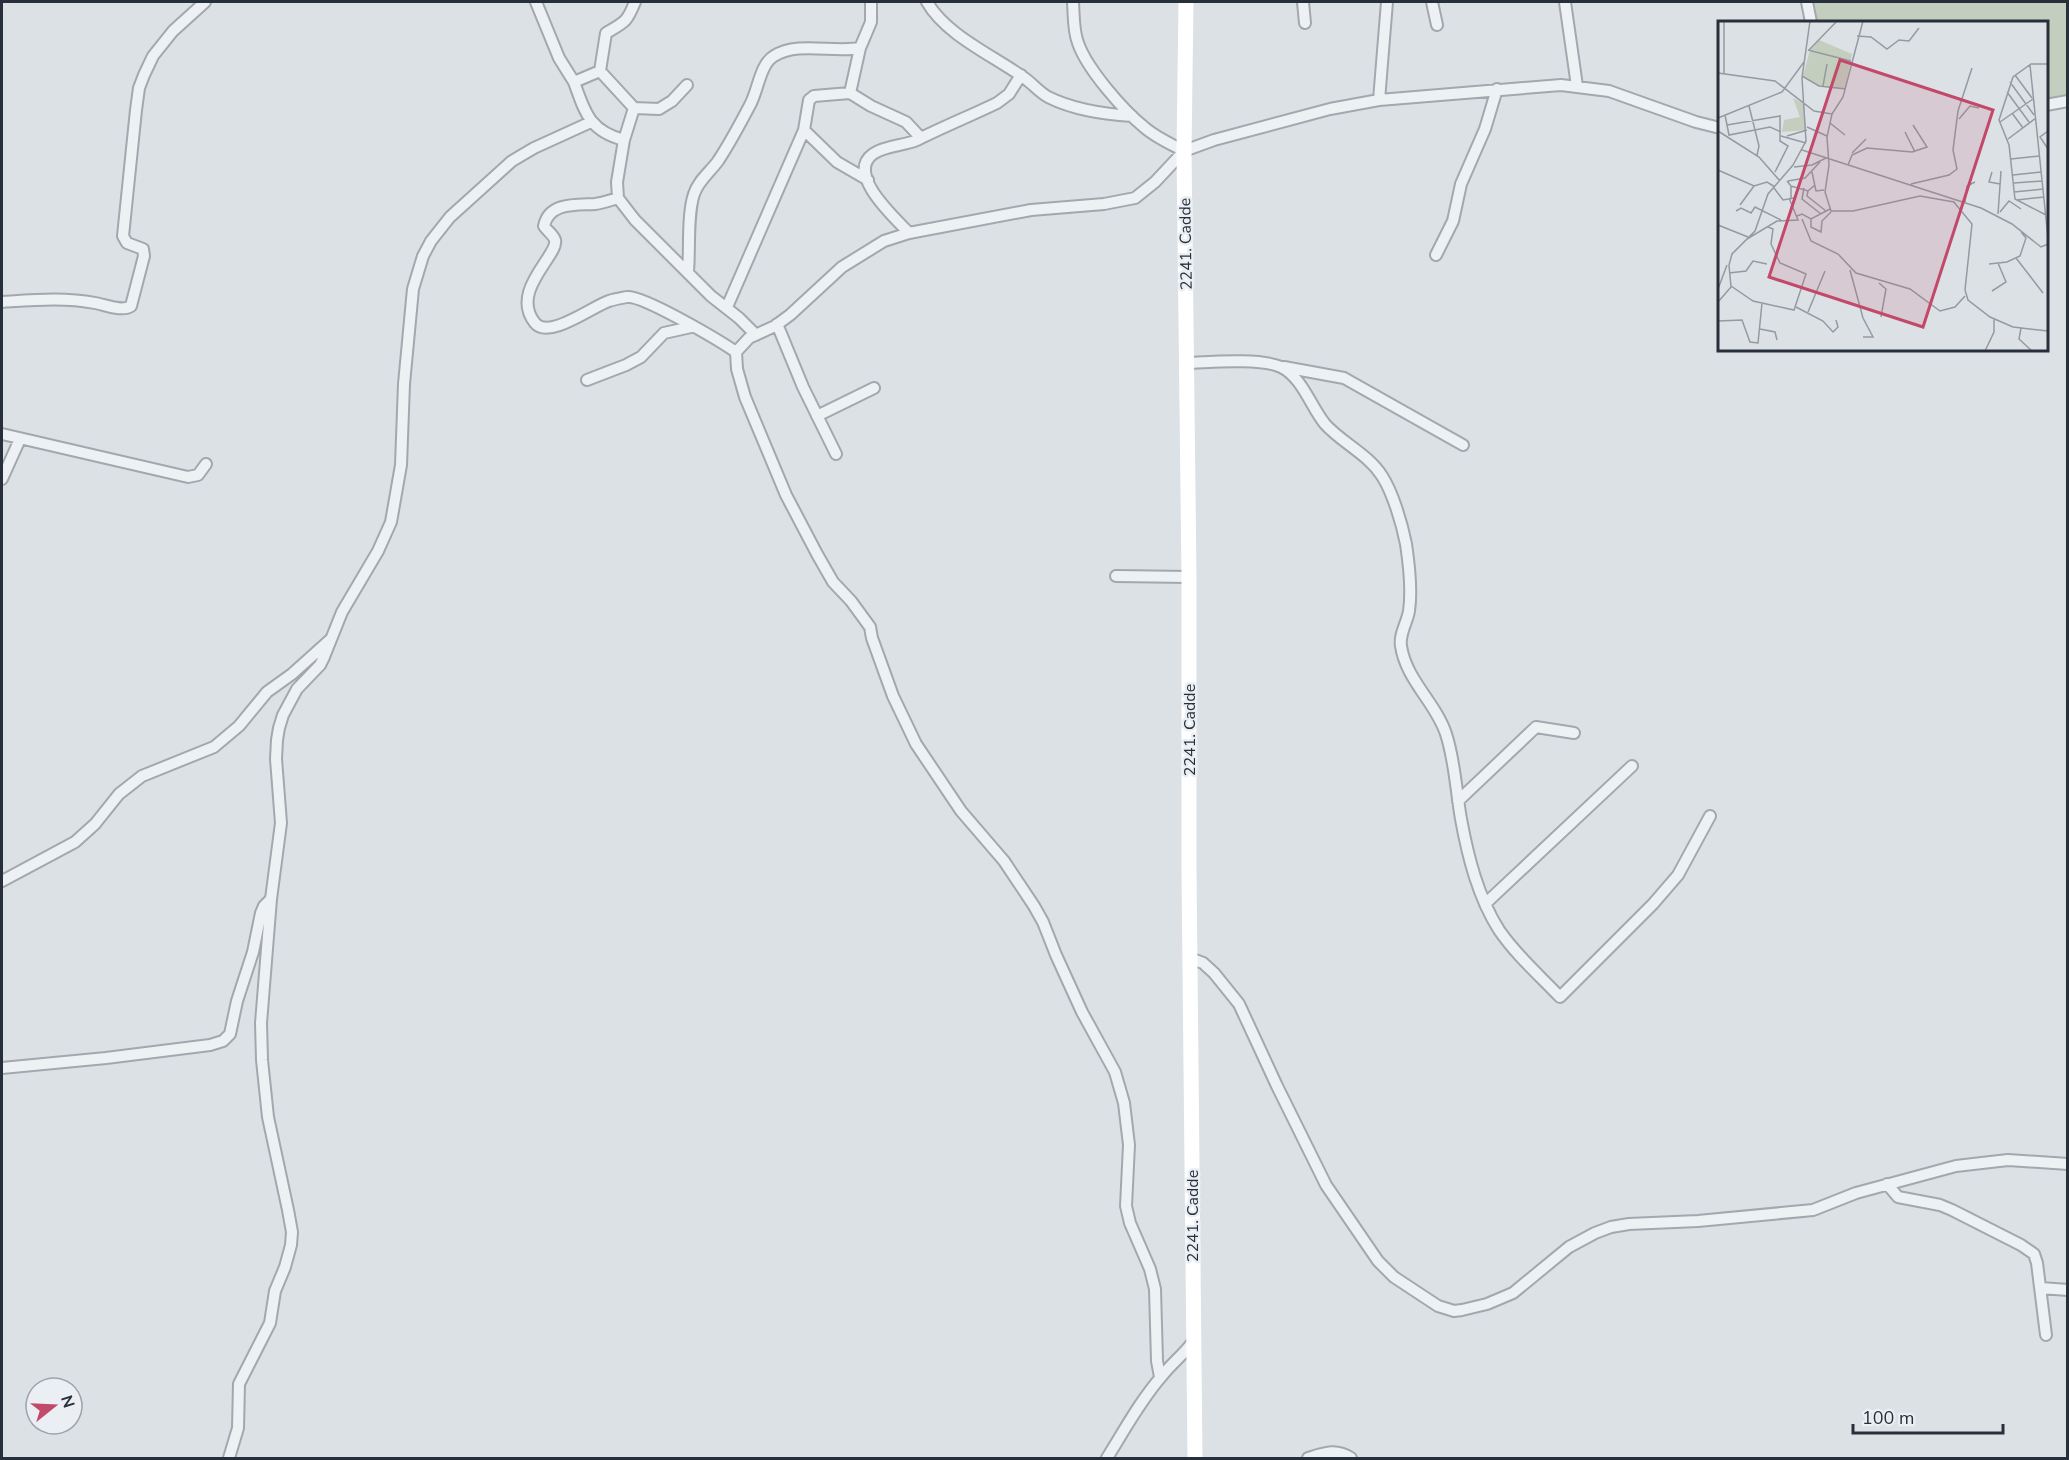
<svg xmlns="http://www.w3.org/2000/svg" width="2069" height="1460" font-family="'Nunito Sans',sans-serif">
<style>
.green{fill:#c4cebe}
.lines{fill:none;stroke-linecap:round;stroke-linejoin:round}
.street-casing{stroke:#a2a8ae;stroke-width:14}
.street{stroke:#eef1f4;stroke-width:10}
.secondary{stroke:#fff;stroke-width:15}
.labels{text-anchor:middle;stroke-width:5;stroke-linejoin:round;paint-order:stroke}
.street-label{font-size:16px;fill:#27303a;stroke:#ebeff3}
.inset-road{fill:none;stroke:#949aa1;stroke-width:1.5}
.view{fill:#c2496a;fill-opacity:0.15;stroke:#c2496a;stroke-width:3}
.inset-edge{fill:none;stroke:#27303a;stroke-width:3}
</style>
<rect width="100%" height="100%" fill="#dce1e5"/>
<path class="green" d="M1810 2H2067V99L2047 103 2046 22H1815Z"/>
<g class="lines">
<defs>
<path id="street" d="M536 2 559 58 574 82 600 71 606 33C625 22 627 22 635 2
M871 2V22L860 48 850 93 871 106 906 122 920 137
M927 2C946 35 992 55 1023 77 1032 83 1039 92 1048 97 1074 110 1103 114 1132 116
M1073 2C1074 15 1073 30 1078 43 1087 69 1123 110 1144 127 1155 137 1171 144 1184 151
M1303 2 1305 23
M1432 2 1437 25
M1565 2 1577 86
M1807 2 1811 22
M600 71 634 108 624 140 617 182 618 198 635 220 711 296 739 318 756 335
M574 82C585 112 589 131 624 140
M1379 100 1387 2
M2046 105 2068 101
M634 108 659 109 672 101 687 85
M804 130 837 162 868 180
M618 198C611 200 603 203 595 204 576 205 549 202 544 226 547 231 553 234 555 240 559 255 509 291 535 323 549 340 593 306 609 301 615 299 622 298 627 297 643 295 720 341 736 352
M909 233C896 219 845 174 873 154 886 145 904 146 917 140 943 127 970 116 997 103L1009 94 1021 75
M1436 255 1453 221 1461 184 1485 129 1497 89
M688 272C690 249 687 215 694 194 698 181 710 172 718 161 730 143 740 124 750 105 758 91 760 64 774 56 798 41 833 53 860 48
M2 302C33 300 64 297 95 303 106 305 122 312 131 306L144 256 143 249 127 243 123 236 136 110 139 88 144 75 153 56 173 31 205 2
M727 307 804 130 809 100 814 96 850 93
M777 324 803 387 836 454
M1187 363C1211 362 1261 358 1281 367 1302 377 1311 407 1325 424 1342 443 1368 454 1382 476 1393 493 1402 524 1406 544 1409 564 1412 591 1409 611 1407 623 1399 634 1401 646 1406 680 1436 703 1446 734 1455 761 1456 791 1461 819 1468 857 1478 897 1499 930 1516 955 1539 975 1560 997L1653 904 1678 875 1710 816
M1284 367 1344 378 1463 445
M587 380 626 365 641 357 664 333 691 327
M817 416 874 388
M2 434 188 477 198 475 206 464
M2 479 20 439
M1116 576 1189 577
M1458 801 1536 727 1574 733
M2 881 75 842 95 824 119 794 142 776 214 747 239 726 267 692 292 674 331 639
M1485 904 1632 766
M1190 958 1203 963 1214 973 1239 1004 1277 1086 1326 1185 1378 1261 1394 1277 1438 1306 1454 1311 1462 1310 1487 1304 1513 1293 1569 1247 1595 1233 1611 1227 1629 1224 1698 1221 1813 1210 1856 1193 1956 1166 2008 1160 2068 1164
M2 1068 106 1058 210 1045 223 1041 230 1034 237 1001 253 952 261 913 264 906 270 900
M1887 1184 1898 1197 1940 1205 1952 1210 2021 1245 2034 1254 2037 1263 2046 1335
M2041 1288 2068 1290
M1160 1377 1157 1361 1155 1289 1150 1269 1130 1223 1126 1206 1129 1145 1124 1103 1115 1072 1082 1012 1056 955 1043 922 1034 906 1004 861 961 811 916 744 893 696 872 638 870 627 851 601 833 582 817 554 786 495 745 397 737 369 736 352 749 338 775 326 790 315 842 267 884 241 909 233 1031 210 1104 204 1135 198 1155 182 1184 151 1214 140 1330 109 1379 100 1561 85 1609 91 1696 122 1720 128
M229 1458 238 1428 239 1384 270 1323 275 1291 285 1267 291 1245 292 1232 288 1210 268 1117 262 1060 261 1023 271 899 281 823 276 759 277 740 279 728 283 715 297 689 320 665 324 657 342 612 378 551 391 522 401 465 404 384 411 310 413 289 423 256 431 241 450 217 512 161 534 148 591 122
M1107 1458C1124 1431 1140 1401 1161 1377 1171 1364 1182 1356 1192 1343
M1308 1458C1324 1453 1336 1448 1351 1458"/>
</defs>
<use href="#street" class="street-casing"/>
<use href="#street" class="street"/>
<path class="secondary" d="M1186 2 1184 151 1189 577V870L1195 1458"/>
</g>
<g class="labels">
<g class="street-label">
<text transform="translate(1185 244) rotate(-91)" y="6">2241. Cadde</text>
<text transform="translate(1189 730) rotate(-90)" y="6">2241. Cadde</text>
<text transform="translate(1192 1216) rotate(-90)" y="6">2241. Cadde</text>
</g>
</g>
<g transform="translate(1718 21)">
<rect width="330" height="330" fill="#dce1e5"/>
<path d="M101 19 134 33 127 68 101 65 85 55 92 29ZM75 77 86 83 88 109 64 111 66 99 82 96Z" fill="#c4cebe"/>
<path class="inset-road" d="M145 0 125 76 114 93 109 116 111 144 107 171 113 190H135L202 175 236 181M139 15 153 16 169 28 181 19 191 20 201 7M90 29 133 40M91 29 119 0M312 44 330 217M0 52 57 60 96 90 114 93M6 53V0M297 54 314 77M84 55 101 65 128 68M292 61 316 94M105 65 109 43M289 71 311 101M31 85 41 125 39 134M294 92 305 107M7 94 11 114 52 106 63 111M0 97 64 71 86 41M241 98 252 85 261 87M282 101 315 78M112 102 127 114M9 104 62 95V120L70 125 57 151M89 106 109 115M0 110 41 136 62 160M330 110 322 116 330 128M187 111 197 131M63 115 88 122M69 115 89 109M290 118 318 97M84 129 263 187 294 203 323 226 330 223M134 132 148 118M293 138 322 135M130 144 134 134 149 127 194 131 209 126 195 104M76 146 94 144 108 137M0 149 36 165 49 161 57 166M94 151 98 170 106 169M274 151 271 161 282 163M295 154 323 151M69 160 73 165V177M70 160 87 157 102 141M296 162 324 160M193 163 231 154 239 148 235 129 240 90 254 47M73 165 90 170 97 164M56 167 65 179 76 177M86 167 84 178 103 193M90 170 89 175 108 190M296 171 325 168M299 179 326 176M235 180 254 203 247 269 250 279 272 296 295 306 330 310M247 181 249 165 257 161M22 184 36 165M18 190 23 187 33 192 37 186 63 199M282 191 291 180 303 188M280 193 283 150M328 194 297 178 291 124 281 99 295 56 313 43H330M79 195 84 193 93 198 112 188M84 198 93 220 120 233 138 252 192 268 222 290 237 286 247 275M93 198V206L103 211 104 200 113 191M0 204 30 216M29 218 59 200 80 199 71 177M298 237 325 272M271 243 289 241 302 235 308 217 303 211M132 249 145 297 155 316H145M11 252 28 250 35 240 49 243M161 262 168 268 163 296M13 265 35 280 76 289 88 253 62 242 53 223 55 208 50 206M0 268 9 244M274 270 288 261 280 242M0 281 13 266 11 244 14 233 37 210 50 173 75 144 88 120 84 57 92 0M78 286 105 300 115 311 120 306 118 299M90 291 107 250M0 300 24 299 32 321 40 322 44 282M303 307 301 318 314 330M42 308 57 311 59 319M267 330 276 311V298"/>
<path class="view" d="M122 39 275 89 205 306 51 256Z"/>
<rect width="330" height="330" class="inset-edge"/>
</g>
<rect width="2069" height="1460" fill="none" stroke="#27303a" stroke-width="6"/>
<g transform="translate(54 1406) rotate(72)"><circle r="28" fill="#ebeff3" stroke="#9da3a9" stroke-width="1.5"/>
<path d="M0-4.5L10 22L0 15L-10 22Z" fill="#c2496a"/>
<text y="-9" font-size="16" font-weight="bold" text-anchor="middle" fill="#27303a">N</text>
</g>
<path d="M1853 1424v9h150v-9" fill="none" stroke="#27303a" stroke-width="3"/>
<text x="1862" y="1424" font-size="18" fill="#27303a" stroke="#ebeff3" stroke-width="4.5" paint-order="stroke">100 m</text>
</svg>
